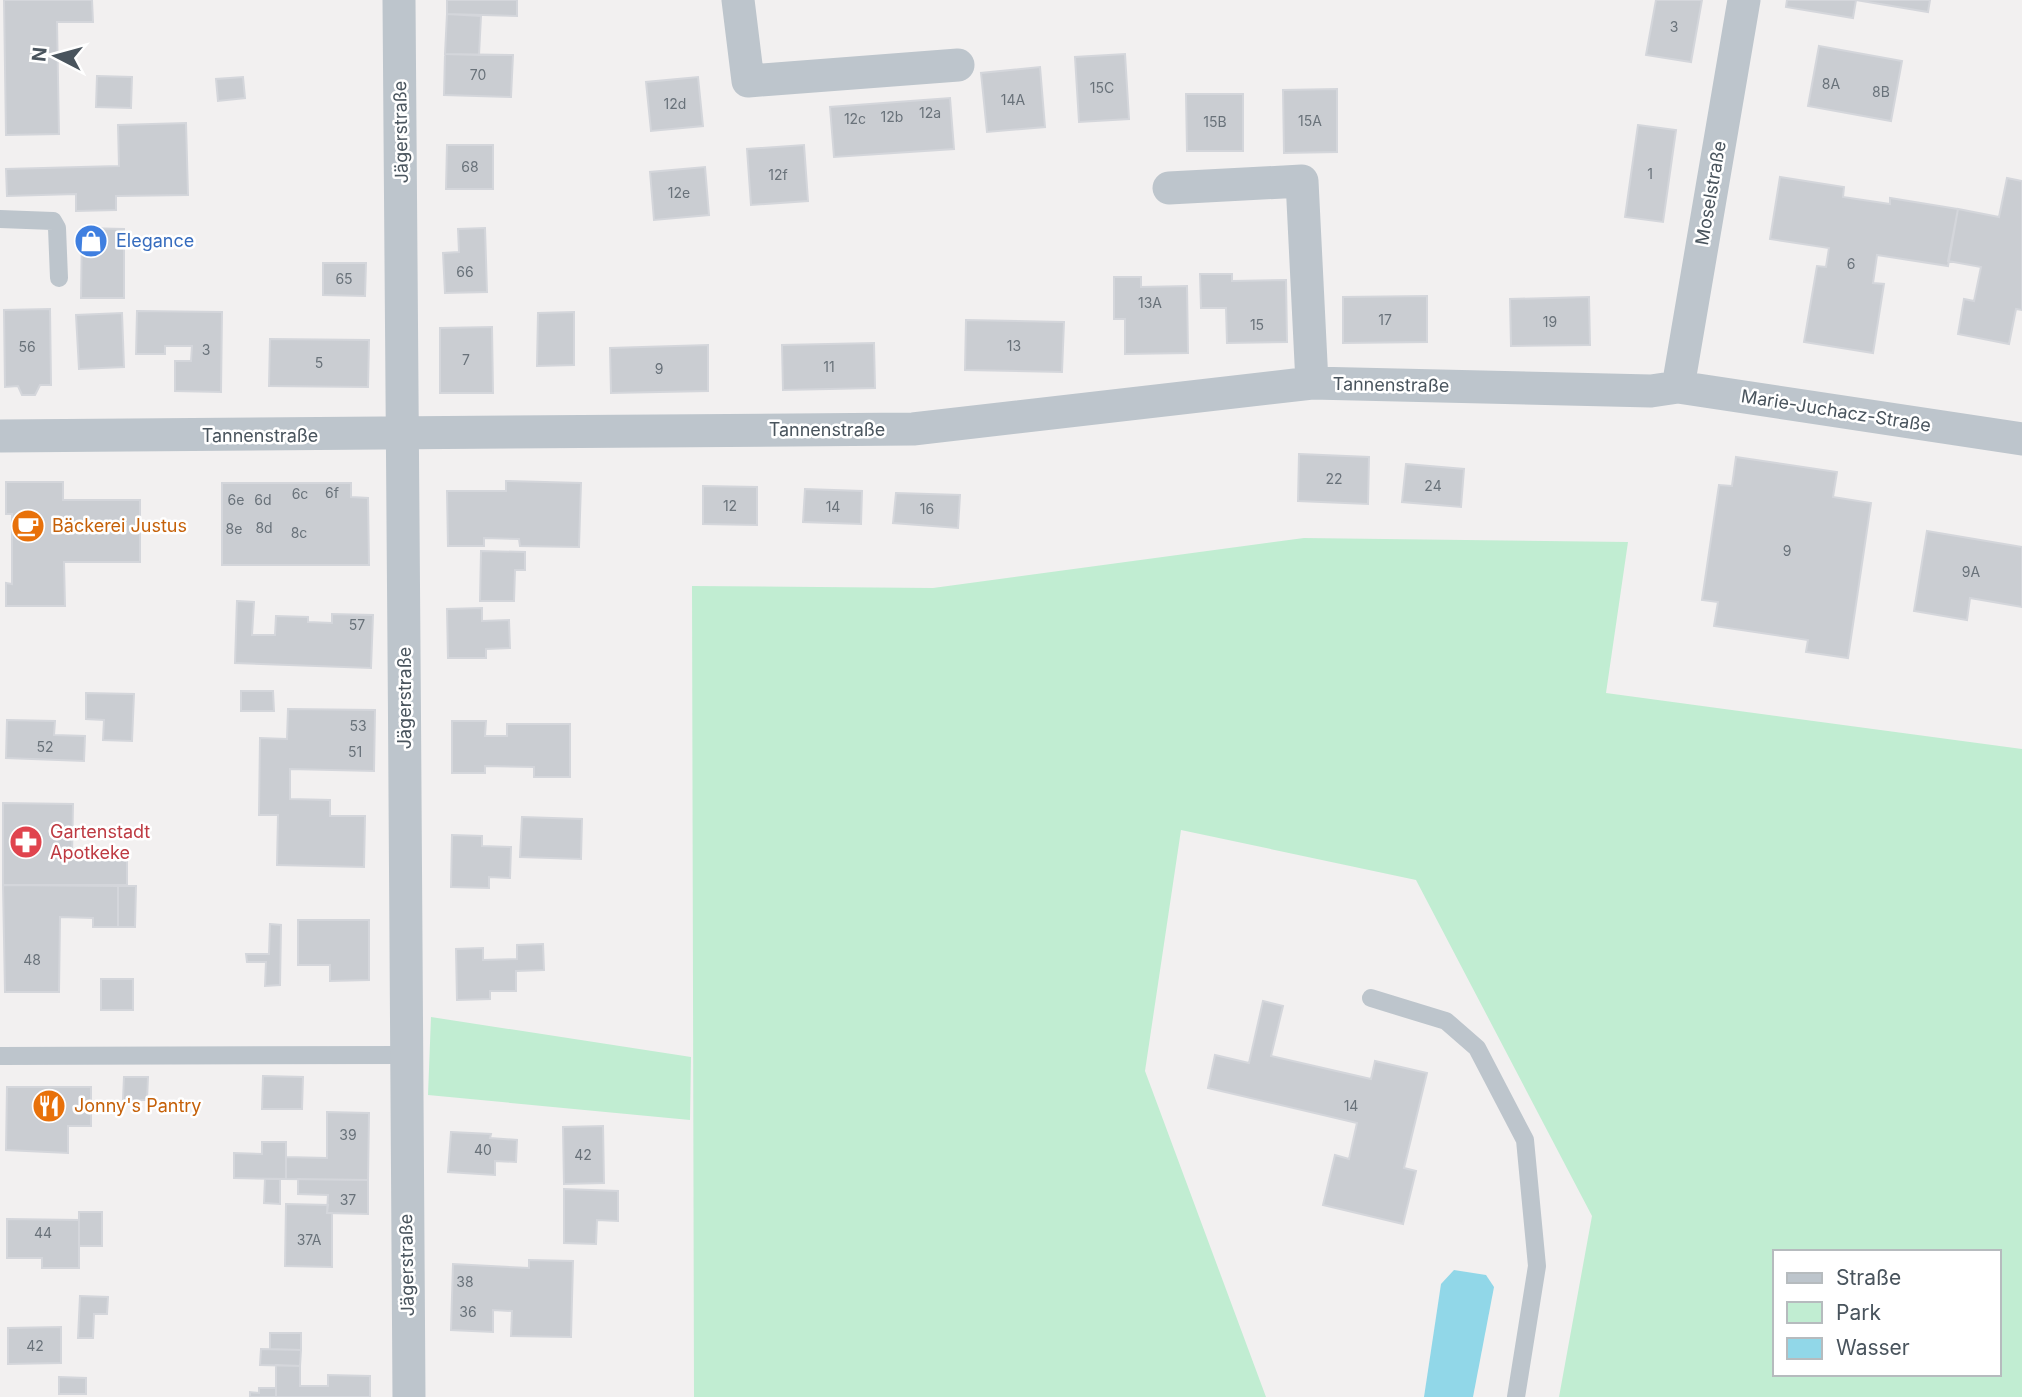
<svg xmlns="http://www.w3.org/2000/svg" width="2022" height="1397" font-family="Inter,sans-serif">
<style>
.green{fill:#c1edd2;fill-rule:evenodd}
.water{fill:#91d7e8}
.building{fill:#cacdd2;stroke:#d4d6db;stroke-width:2}
.lines{fill:none;stroke-linecap:round;stroke-linejoin:round}
.lane{stroke:#bdc5cc;stroke-width:18}
.street{stroke:#bdc5cc;stroke-width:33}
.labels{text-anchor:middle;stroke-width:5;stroke-linejoin:round;paint-order:stroke}
.number-label{font-size:14px;fill:#69727a}
.street-label{font-size:18px;fill:#49545d;stroke:#fff}
.shop-label{font-size:18px;fill:#366cbe;stroke:#fff;text-anchor:start}
.food-label{font-size:18px;fill:#c56008;stroke:#fff;text-anchor:start}
.health-label{font-size:18px;fill:#be3a42;stroke:#fff;text-anchor:start}
</style>
<rect width="100%" height="100%" fill="#f2f0f0"/>
<path class="green" d="M1304 538 1628 542 1606 693 2022 749V1397H1559L1592 1216 1416 880 1181 830 1145 1071 1266 1397H694L692 586 933 588ZM1775 1252H1999V1374H1775Z
M431 1017 691 1057 690 1120 428 1095Z"/>
<path class="water" d="M1454 1270 1486 1275 1494 1287 1473 1397H1424L1441 1284Z"/>
<path class="building" d="M4 0H92L93 22H57L59 134 6 135Z
M447 0H517V16L447 14Z
M1656 0H1702L1691 62 1646 55Z
M1787 0H1930L1928 12 1856 0 1853 18 1786 7Z
M447 14 481 16 479 55 445 54Z
M1819 46 1902 61 1891 121 1808 106Z
M445 54 513 55 511 97 444 95Z
M1125 54 1129 119 1079 122 1075 57Z
M1040 67 1045 127 987 132 981 73Z
M97 76 132 77 131 108 96 107Z
M243 77 245 98 218 101 216 79Z
M698 77 703 126 651 131 646 82Z
M1337 89V152L1284 153 1283 90Z
M1186 94H1243V151H1187Z
M950 98 954 149 834 157 830 107Z
M186 123 188 195 116 196V210L76 211V194L7 196 6 169 119 166 118 125Z
M1638 125 1676 130 1663 222 1625 217Z
M447 145H493V189H446Z
M804 145 808 201 751 205 747 149Z
M705 167 709 215 654 220 650 172Z
M1780 177 1844 187 1843 197 1890 204V198L1958 209 1948 266 1877 255 1873 283 1884 284 1873 353 1804 342 1817 266 1826 267 1829 248 1770 239Z
M2007 178 2022 181V310L2016 309 2009 344 1958 334 1964 299 1974 301 1981 267 1948 261 1958 209 1999 217Z
M82 228 124 229V298H81Z
M485 228 487 292 445 293 443 253 459 252 458 229Z
M323 263H366L365 296 323 295Z
M1200 274H1232V281L1286 280 1287 342 1227 343 1226 308H1201Z
M1114 277H1141V287L1187 286 1188 353 1125 354V319H1114Z
M1427 296V342L1343 343V297Z
M1589 297 1590 345 1511 346 1510 299Z
M50 309 51 385H40L35 395H22L18 386 5 387 4 310Z
M137 311 222 312 221 392 175 391V361H191L192 346H165V354H136Z
M574 312V365L537 366 538 313Z
M122 313 124 367 79 369 76 315Z
M966 320 1064 322 1062 372 965 370Z
M492 327 493 393H440V328Z
M270 339 369 340 368 387 269 386Z
M874 343 875 388 783 390 782 345Z
M708 345V391L611 393 610 348Z
M1299 454 1369 457 1368 504 1298 501Z
M1736 457 1837 472 1833 497 1871 503 1848 658 1806 652 1808 640 1714 626 1718 602 1702 600 1719 485 1732 486Z
M1406 464 1464 469 1461 507 1402 502Z
M506 481 581 483 579 547 520 546 519 539 484 538V546H448L447 491H506Z
M6 482H63V500H140V562H64L65 606H6V583L12 584V514H6Z
M222 483H351V497L368 498 369 565H222Z
M703 486 757 487V525L703 524Z
M805 489 862 491 861 524 803 522Z
M896 493 960 495 958 528 893 523Z
M1927 531 2022 547V607L1970 598 1967 620 1914 611Z
M481 551 525 552V570H515L514 601H480Z
M237 601 254 602 252 635H275L276 616 308 617V622L332 623V614L373 615 371 668 235 663Z
M482 608V621L509 620 510 648 486 649V658H448L447 609Z
M241 691H273L274 711H241Z
M86 693 134 694 132 741 103 740 104 720 86 719Z
M288 709 375 710 374 771 290 769V799L330 800V816H365L364 867 277 865 278 815H259L260 738 287 739Z
M7 720 55 721 54 735 85 736 84 761 6 758Z
M452 721H486L485 736H507V724H570V777H534V767L485 766V773H452Z
M3 803 73 804 72 857H127V885H3Z
M522 817 582 819 581 859 520 857Z
M452 835 482 836V846L511 847 510 878 489 877V888L451 887Z
M3 885 118 886V927H93V918L60 917 59 992H5Z
M118 886H136L135 927H118Z
M298 920H369V980L330 981V965H298Z
M270 924 281 925 280 985 265 986 266 962H247L246 954H269Z
M543 944 544 970 516 971V991H490V999L457 1000 456 949 483 948V960L517 959V945Z
M101 979H133V1010H101Z
M1263 1001 1283 1006 1271 1056 1371 1079 1375 1061 1427 1073 1404 1168 1416 1171 1403 1224 1323 1205 1335 1155 1349 1159 1357 1123 1208 1088 1215 1055 1249 1063Z
M263 1076 303 1077 302 1109H262Z
M124 1077H148L147 1100H123Z
M7 1087H91V1126H68V1153L6 1150Z
M327 1112 369 1113 368 1180 286 1179V1157L327 1158Z
M603 1126 604 1183 564 1184 563 1127Z
M451 1132 491 1134 490 1138 517 1140 516 1162 495 1161V1175L448 1172Z
M262 1142H286V1179L234 1178V1153L262 1154Z
M265 1179H280V1204L264 1203Z
M298 1179 368 1180V1214L327 1213 328 1195 298 1194Z
M564 1189 618 1191V1221L597 1220 596 1244 564 1243Z
M286 1204 328 1205 327 1213H332V1267L285 1266Z
M79 1212H102V1246H79Z
M7 1219 79 1220V1268H42V1258H7Z
M529 1260 573 1261 571 1337 511 1336 512 1311 493 1310V1332L451 1330 453 1264 529 1268Z
M80 1296 108 1297 107 1314H94L93 1338H78Z
M61 1327V1363L8 1364V1328Z
M270 1333H301V1350L270 1349Z
M261 1349 301 1350 300 1366 260 1365Z
M276 1365 300 1366V1386H328V1375L370 1376V1397H276Z
M59 1377 86 1378V1394H59Z
M259 1388H276V1397H298H250V1392L259 1393Z"/>
<g class="lines">
<path class="lane" d="M0 219 53 221 57 228 59 278
M1371 998 1446 1021 1477 1048 1525 1140 1537 1266 1516 1397
M0 1056 405 1055"/>
<path class="street" d="M399 0C406 466 403 931 409 1397
M738 0 748 81 958 65
M1169 188 1302 181 1312 383
M1678 387 1744 0
M0 436 913 429 1312 383 1651 391 1678 387 2022 439"/>
</g>
<defs>
<symbol id="shop-disc" viewBox="-11 -11 22 22"><circle r="9.5" fill="#3f7fe0" stroke="#fff"/><path d="M-5-2.5h2.3a2.7 3.5 0 0 1 5.4 0H5L5.5 6h-11ZM-1.5-2.5h3a1.5 2.3 0 0 0-3 0Z" fill="#fff"/></symbol>
<symbol id="cafe-disc" viewBox="-11 -11 22 22"><circle r="9.5" fill="#e8710a" stroke="#fff"/><path d="M-5.5-4.5H6V0H3Q3 3.5 0 3.5H-2.5Q-5.5 3.5-5.5 0ZM3-3.2v2h1.7v-2ZM-6 4.5H4V6H-6Z" fill="#fff"/></symbol>
<symbol id="pharmacy-disc" viewBox="-11 -11 22 22"><circle r="9.5" fill="#e0444e" stroke="#fff"/><path d="M-2-6h4v4h4v4h-4v4h-4v-4h-4v-4h4Z" fill="#fff"/></symbol>
<symbol id="restaurant-disc" viewBox="-11 -11 22 22"><circle r="9.5" fill="#e8710a" stroke="#fff"/><path d="M-5-6h1v4h1v-4h1v4h1v-4h1v5L-1.5 .5V6h-2V.5L-5-1ZM5-6V6H3V1.5H1.5Q1.5-4 5-6Z" fill="#fff"/></symbol>
</defs>
<g fill-rule="evenodd">
<use href="#shop-disc" x="72" y="222" width="38" height="38"/>
<use href="#cafe-disc" x="9" y="507" width="38" height="38"/>
<use href="#pharmacy-disc" x="7" y="823" width="38" height="38"/>
<use href="#restaurant-disc" x="30" y="1087" width="38" height="38"/>
</g>
<g class="labels">
<g class="number-label">
<text x="1674" y="32">3</text>
<text x="478" y="80">70</text>
<text x="1831" y="89">8A</text>
<text x="1102" y="93">15C</text>
<text x="1881" y="97">8B</text>
<text x="1013" y="105">14A</text>
<text x="675" y="109">12d</text>
<text x="930" y="118">12a</text>
<text x="892" y="122">12b</text>
<text x="855" y="124">12c</text>
<text x="1310" y="126">15A</text>
<text x="1215" y="127">15B</text>
<text x="470" y="172">68</text>
<text x="1650" y="179">1</text>
<text x="778" y="180">12f</text>
<text x="679" y="198">12e</text>
<text x="1851" y="269">6</text>
<text x="465" y="277">66</text>
<text x="344" y="284">65</text>
<text x="1150" y="308">13A</text>
<text x="1385" y="325">17</text>
<text x="1550" y="327">19</text>
<text x="1257" y="330">15</text>
<text x="1014" y="351">13</text>
<text x="27" y="352">56</text>
<text x="206" y="355">3</text>
<text x="466" y="365">7</text>
<text x="319" y="368">5</text>
<text x="829" y="372">11</text>
<text x="659" y="374">9</text>
<text x="1334" y="484">22</text>
<text x="1433" y="491">24</text>
<text x="332" y="498">6f</text>
<text x="300" y="499">6c</text>
<text x="236" y="505">6e</text>
<text x="263" y="505">6d</text>
<text x="730" y="511">12</text>
<text x="833" y="512">14</text>
<text x="927" y="514">16</text>
<text x="264" y="533">8d</text>
<text x="234" y="534">8e</text>
<text x="299" y="538">8c</text>
<text x="1787" y="556">9</text>
<text x="1971" y="577">9A</text>
<text x="357" y="630">57</text>
<text x="358" y="731">53</text>
<text x="45" y="752">52</text>
<text x="355" y="757">51</text>
<text x="32" y="965">48</text>
<text x="1351" y="1111">14</text>
<text x="348" y="1140">39</text>
<text x="483" y="1155">40</text>
<text x="583" y="1160">42</text>
<text x="348" y="1205">37</text>
<text x="43" y="1238">44</text>
<text x="309" y="1245">37A</text>
<text x="465" y="1287">38</text>
<text x="468" y="1317">36</text>
<text x="35" y="1351">42</text>
</g>
<g class="street-label">
<text transform="translate(401 132) rotate(-91)" y="6">Jägerstraße</text>
<text transform="translate(1711 193) rotate(-80)" y="6">Moselstraße</text>
<text transform="translate(1391 385) rotate(1)" y="6">Tannenstraße</text>
<text transform="translate(1836 411) rotate(9)" y="6">Marie-Juchacz-Straße</text>
<text x="827" y="436">Tannenstraße</text>
<text x="260" y="442">Tannenstraße</text>
<text transform="translate(405 698) rotate(-90)" y="6">Jägerstraße</text>
<text transform="translate(407 1265) rotate(-91)" y="6">Jägerstraße</text>
</g>
<g class="shop-label">
<text x="116" y="247">Elegance</text>
</g>
<g class="food-label">
<text x="52" y="532">Bäckerei Justus</text>
<text x="74" y="1112">Jonny's Pantry</text>
</g>
<g class="health-label">
<text x="50" y="838">Gartenstadt<tspan x="50" dy="21">Apotkeke</tspan></text>
</g>
</g>
<rect x="1773" y="1250" width="228" height="126" fill="#ffffff" stroke="#b6bbbe" stroke-width="2"/>
<rect x="1787" y="1273" width="35" height="10" fill="#bdc5cc" stroke="#b6bbbe" stroke-width="2"/>
<text x="1836" y="1285" font-size="21" fill="#49545d">Straße</text>
<rect x="1787" y="1302" width="35" height="21" fill="#c1edd2" stroke="#b6bbbe" stroke-width="2"/>
<text x="1836" y="1320" font-size="21" fill="#49545d">Park</text>
<rect x="1787" y="1338" width="35" height="21" fill="#91d7e8" stroke="#b6bbbe" stroke-width="2"/>
<text x="1836" y="1355" font-size="21" fill="#49545d">Wasser</text>
<g transform="translate(56 56) rotate(276)" stroke="#ffffff" stroke-width="5" paint-order="stroke">
<path d="M0-5L12 26L0 18L-12 26Z" fill="#49545d"/>
<text y="-10" font-size="19" font-weight="bold" text-anchor="middle" fill="#49545d">N</text>
</g>
</svg>
